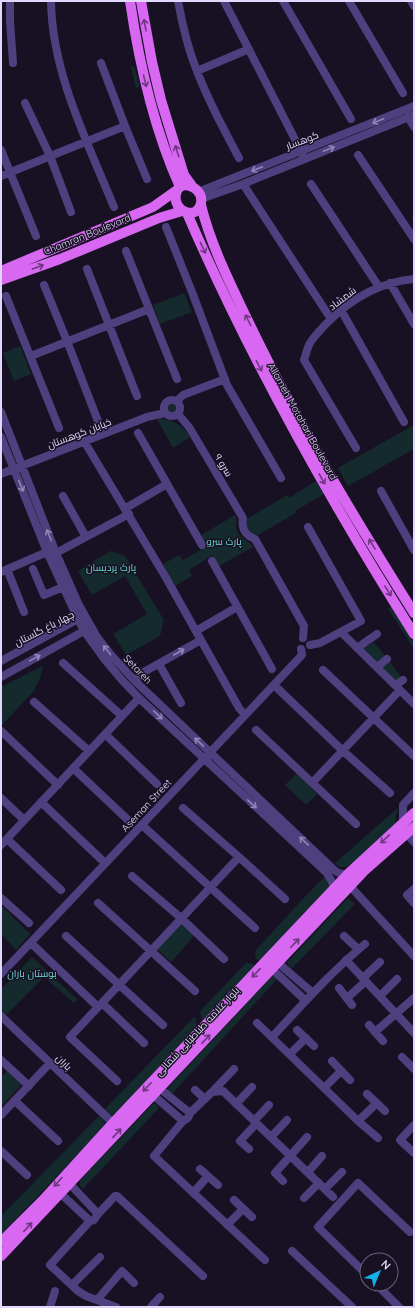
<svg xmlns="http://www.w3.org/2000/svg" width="415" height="1308" font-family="Quicksand,Cairo,sans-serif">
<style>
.green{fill:#142a2d}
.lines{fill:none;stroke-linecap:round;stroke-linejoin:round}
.minor{stroke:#4e407f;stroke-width:8}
.major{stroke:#d868f2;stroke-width:10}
.oneway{stroke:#6e3881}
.oneway2{stroke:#9184b7}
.labels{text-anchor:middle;stroke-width:3;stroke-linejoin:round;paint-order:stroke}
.street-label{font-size:10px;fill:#e2d7fc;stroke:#181124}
.park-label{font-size:10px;fill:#69d6ce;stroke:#181124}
</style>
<rect width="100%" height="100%" fill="#181124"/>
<path class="green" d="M134 66 140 87 136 88 131 67Z
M184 293 192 312 160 324 153 305Z
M20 346 31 374 14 381 3 353Z
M166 408a5 5 0 1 1 10 0a5 5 0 1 1-10 0Z
M161 418C174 421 183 425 190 437L173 448 157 419Z
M414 425V449L348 486 338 468Z
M316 481 324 494 295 511 296 513 258 535C250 535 248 531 245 524L247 519 287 495 289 498Z
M235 515C238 520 235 525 237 531 241 540 249 540 253 547L219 566 213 555 189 570 192 576 175 586 163 564 179 555 183 560 207 546 201 535Z
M110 551 125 556 164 620 160 636 126 655 113 634 147 614 125 576 92 595 78 571Z
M391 607 414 643V649L388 609Z
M374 642 386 657 376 664 362 649Z
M389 661 402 678 395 683 379 667Z
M43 666 40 679 33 692 1 726V687Z
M297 773 317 794 306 805 285 785Z
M400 806C397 812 394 819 396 825L353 864C346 867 340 870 335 863Z
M325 876 329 887 327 892 260 961 256 959 255 954 256 950 299 903Z
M348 898 355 904 292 968 289 966 287 962Z
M1 905 30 934 16 950 1 934Z
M181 922 195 935 171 962 157 949Z
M32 957 78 1000 74 1003 44 977 4 1017 1 1013V989Z
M246 963 254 964 256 968 203 1024 200 1013 201 1010Z
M274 974 278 978 172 1094 166 1090Z
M194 1017 196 1018 197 1032 115 1116 111 1115 105 1109Z
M7 1071 21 1085 1 1107V1078Z
M154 1103 158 1106V1109L83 1189 80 1186V1180Z
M99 1116 106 1124 1 1235V1216Z"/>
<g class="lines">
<path class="minor" d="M10 1V21L13 63
M51 1C52 73 87 141 114 207
M178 1C182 23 187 45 195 66 207 98 223 128 239 158
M224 1 303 155
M283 1 351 119
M349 1 403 93
M411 1 414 6
M101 63 125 126 147 179
M197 71 249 49
M25 103 50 156 71 212
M408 117 414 127
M1 150 36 236
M358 155 414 239
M1 176 125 126
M243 184 331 319
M311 184 379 287
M198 192 414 106
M201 199 243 184 414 115
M166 227 192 292 227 385 281 478
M126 251 177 379
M87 269 137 396
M390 283 414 324
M44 285 67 341 103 434
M6 296 59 428
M341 310 404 422
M31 356 149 309
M164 408a8 8 0 1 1 16 0a8 8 0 1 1-16 0Z
M177 401 183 395 225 379
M1 412 56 553 79 605 97 637 111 655 135 681 332 868C337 873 342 876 349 873
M178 414 189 427 243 518C241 529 245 535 255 539L304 626 303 638
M138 433 202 545
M1 437 47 552 78 619 84 631 105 660 121 679 139 698 327 873 332 882 334 889 331 892
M84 441 165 576 239 708 245 715
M356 448 304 360C306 355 307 348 310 343 315 335 322 328 328 322 352 298 380 282 414 279
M1 474 147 417 165 413
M381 491 414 550
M63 496 86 537
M126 508 167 484
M308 527 361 621 320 643 310 645
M56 553 129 514
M212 561 272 669
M7 569 24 612
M33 569 44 595 63 587
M1 572 47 552
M196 631 237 607
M341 632 414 704
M357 648 377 634
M1 661 78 619 81 620
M63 663 122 716
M159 664 181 703
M377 667 387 659
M323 670 414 756
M1 677 84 631 86 626
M135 681 142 673 201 640
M274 685 342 750 390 793
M396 685 403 680
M34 702 89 751
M256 730 356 824
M1 731 58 785
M105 734 157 784
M73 768 128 820
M312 783 400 690
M1 798 24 820
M41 802 105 863
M183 808 239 857 285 899
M403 822V805L414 793
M142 825 255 928
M406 833 414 842
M7 839 61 890
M1 845 139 698
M132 876 181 918 224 959
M350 886 414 956
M414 889 407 895 414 903
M1 898 29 923
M98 903 195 991
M66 936 163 1025
M344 936 358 949
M31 943 98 1007
M346 960 414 1033
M272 962H277L313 993
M269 965 271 968 306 1001
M1 974 302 655 301 649
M363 978 380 962
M339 988 352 1005
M380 996 397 979
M347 998 366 981
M102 1003 144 1043
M1 1016 113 1123
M257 1023 358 1121 378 1138
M369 1025 383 1041
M297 1030 314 1046
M375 1032 414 998
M272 1037C302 1005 331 972 365 944
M290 1054 306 1038
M402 1057 414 1069
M1 1060 29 1086
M332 1061 350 1080
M117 1081 70 1037 239 857
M324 1088 341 1071
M195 1090 205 1099
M212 1092 234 1069
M367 1094 385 1111
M153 1095 183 1121C187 1119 189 1118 190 1113L159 1088
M15 1101 58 1141
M236 1104 252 1087
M190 1113 212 1092 223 1091 333 1197
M1 1115 50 1063
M183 1121 154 1156 265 1260
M254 1121 269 1105
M358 1121 377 1103
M414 1125 400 1140 414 1153
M271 1137 287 1120
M249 1149 240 1141 256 1124
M1 1151 27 1175
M200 1169 218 1185
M308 1172 322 1156
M283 1181 275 1173 307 1137
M325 1189 342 1172
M60 1193 90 1221 94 1220 98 1214 69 1183
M193 1193 208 1176
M304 1198 319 1183
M234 1200 252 1217
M98 1214 115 1196H117L203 1276
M90 1221 50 1265 78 1291 86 1296 116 1307
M227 1225 243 1209
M292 1251 352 1307
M367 1275 318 1227 358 1183 410 1232
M376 1284 399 1307
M72 1285 100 1257
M97 1300 122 1271 134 1283
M50 1307 55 1291
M151 1307 160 1297"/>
<path class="major" d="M130 1C139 63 154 129 180 187
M141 1 152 62 161 100 184 175 192 186
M184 185C193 185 203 192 201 203 198 221 172 212 176 194 177 189 179 187 184 185Z
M201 205C211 246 231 285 249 323 297 423 355 519 414 613
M187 213C250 359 329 499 414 634
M1 271 153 207 177 190
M1 280 60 259 159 218 182 211
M1 1242 42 1201 113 1123 349 873 414 813
M1 1256 350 886 364 871 414 827"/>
</g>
<defs><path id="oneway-shaft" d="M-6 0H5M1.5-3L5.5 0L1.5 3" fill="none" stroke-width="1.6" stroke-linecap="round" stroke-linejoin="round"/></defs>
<g class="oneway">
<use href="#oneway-shaft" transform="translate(145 25) rotate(-100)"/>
<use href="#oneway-shaft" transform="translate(145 81) rotate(76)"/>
<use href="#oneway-shaft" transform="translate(177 151) rotate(-107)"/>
<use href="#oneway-shaft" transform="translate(203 248) rotate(65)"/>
<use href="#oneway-shaft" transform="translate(38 267) rotate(-20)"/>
<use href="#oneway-shaft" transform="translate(248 320) rotate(-116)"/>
<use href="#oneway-shaft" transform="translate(259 366) rotate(62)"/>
<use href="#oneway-shaft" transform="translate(322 479) rotate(61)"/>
<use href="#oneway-shaft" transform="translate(372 544) rotate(-121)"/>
<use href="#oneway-shaft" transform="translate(388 591) rotate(58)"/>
<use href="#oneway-shaft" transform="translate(385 839) rotate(137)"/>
<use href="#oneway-shaft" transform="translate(295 943) rotate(-46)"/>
<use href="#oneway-shaft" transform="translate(256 973) rotate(133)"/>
<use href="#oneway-shaft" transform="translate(206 1039) rotate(-47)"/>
<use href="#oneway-shaft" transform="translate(147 1087) rotate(134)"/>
<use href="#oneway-shaft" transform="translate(117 1133) rotate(-47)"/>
<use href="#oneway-shaft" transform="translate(58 1182) rotate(132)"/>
<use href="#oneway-shaft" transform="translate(28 1227) rotate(-47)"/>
</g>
<g class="oneway2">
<use href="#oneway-shaft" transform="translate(378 121) rotate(158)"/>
<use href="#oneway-shaft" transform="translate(329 149) rotate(-22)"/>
<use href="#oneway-shaft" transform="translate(257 169) rotate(158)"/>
<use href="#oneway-shaft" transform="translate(21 486) rotate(68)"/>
<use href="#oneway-shaft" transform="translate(49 535) rotate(-112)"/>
<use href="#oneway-shaft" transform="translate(107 650) rotate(-128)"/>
<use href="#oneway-shaft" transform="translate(179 652) rotate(-30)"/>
<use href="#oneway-shaft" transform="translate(35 658) rotate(-29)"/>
<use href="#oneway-shaft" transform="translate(158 715) rotate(43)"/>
<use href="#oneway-shaft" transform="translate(199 742) rotate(-137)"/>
<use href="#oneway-shaft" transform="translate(252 804) rotate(43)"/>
<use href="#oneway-shaft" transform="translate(304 841) rotate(-136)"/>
</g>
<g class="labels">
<g class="street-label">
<text transform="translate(302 140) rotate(-21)" y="4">کوهسار</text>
<text transform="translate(87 234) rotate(-22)" y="4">Chamran Boulevard</text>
<text transform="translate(342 298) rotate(-37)" y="4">شمشاد</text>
<text transform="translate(303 421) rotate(61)" y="4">Allameh Motahari Boulevard</text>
<text transform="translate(79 433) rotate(-21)" y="4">خیابان کوهستان</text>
<text transform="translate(224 465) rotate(59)" y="4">سرو ۹</text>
<text transform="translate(44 628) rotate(-27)" y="4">چهار باغ گلستان</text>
<text transform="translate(138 669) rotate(46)" y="4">Setareh</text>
<text transform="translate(146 805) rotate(-47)" y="4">Aseman Street</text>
<text transform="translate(197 1031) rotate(-47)" y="4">بلوار علامه طباطبایی شمالی</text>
<text transform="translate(64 1062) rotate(44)" y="4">باران</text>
</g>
<g class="park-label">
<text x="224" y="545">پارک سرو</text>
<text x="111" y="571">پارک پردیسان</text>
<text x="32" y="977">بوستان باران</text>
</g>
</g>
<rect width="415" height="1308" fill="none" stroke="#e2d7fc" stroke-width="4"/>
<g transform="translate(379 1272) rotate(44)"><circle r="19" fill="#181124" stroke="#69607a"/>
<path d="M0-3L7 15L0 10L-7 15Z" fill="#14aeea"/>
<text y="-6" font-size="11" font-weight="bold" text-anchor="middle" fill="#e2d7fc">N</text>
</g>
</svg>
